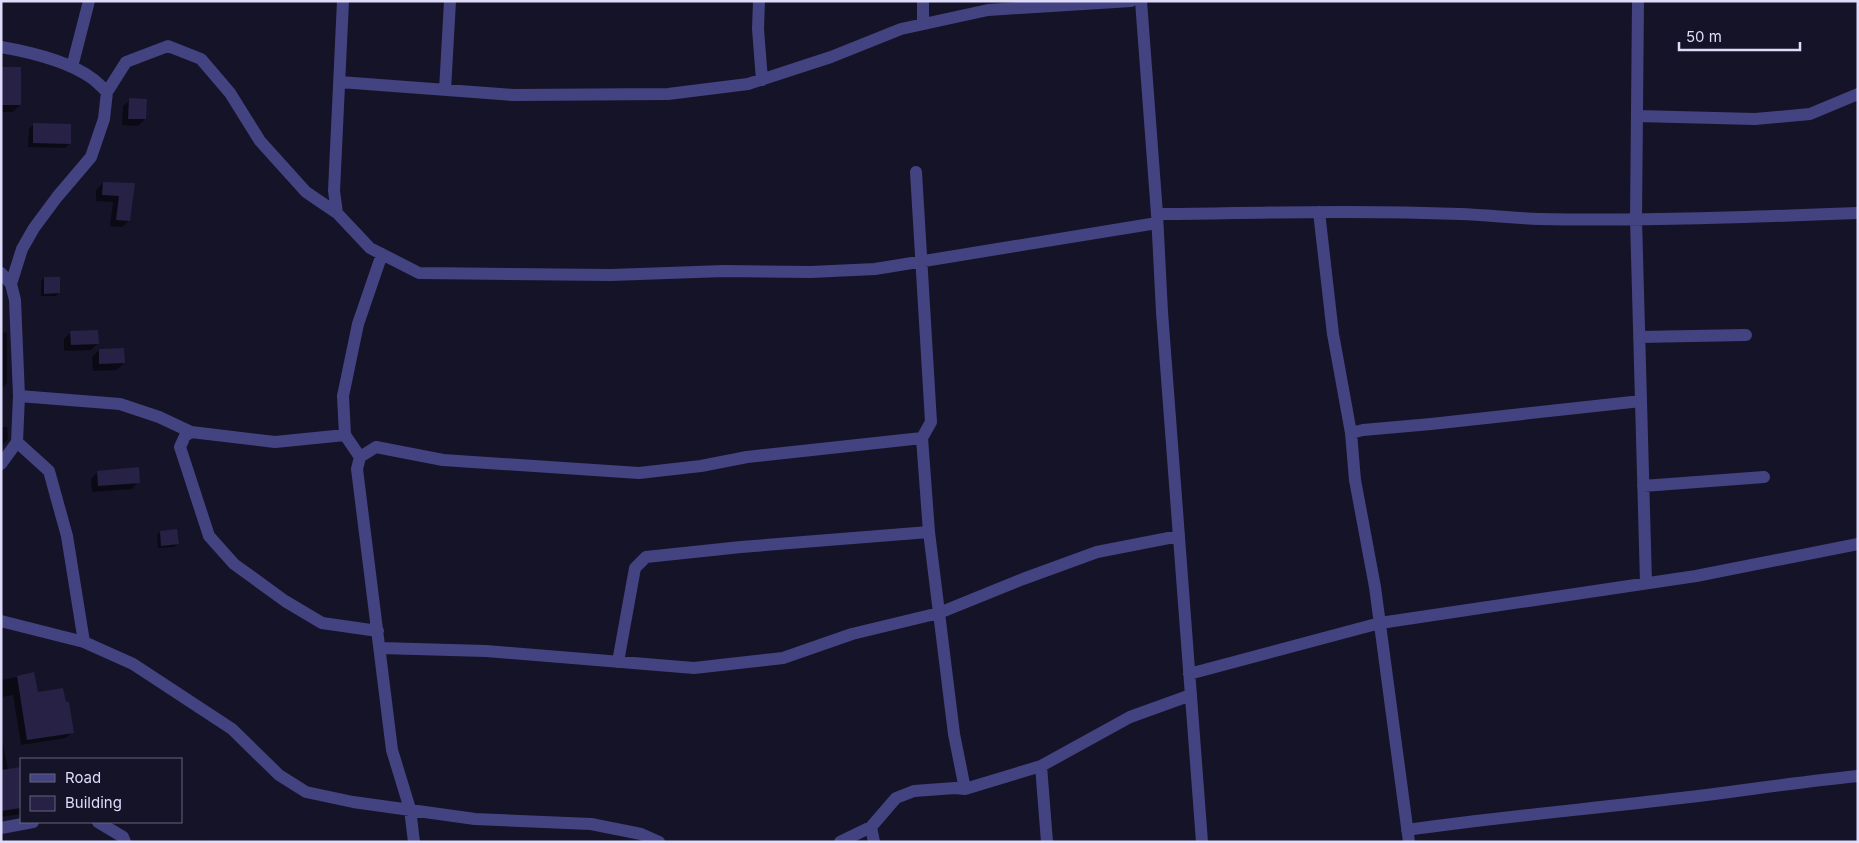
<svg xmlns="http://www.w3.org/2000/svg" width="1859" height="843" font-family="Inter,sans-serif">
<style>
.shadow{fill:#0007}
.building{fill:#272146}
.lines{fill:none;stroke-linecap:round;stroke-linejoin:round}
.street{stroke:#434381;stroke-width:12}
</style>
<rect width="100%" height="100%" fill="#151327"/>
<path class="shadow" d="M3 68 20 105 13 112H1V70Z
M130 100 145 119 138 126 122 125 123 106Z
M34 124 70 143 65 148 28 147 29 129Z
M103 183 133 185 129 221 122 227 110 226 113 202 96 201V190Z
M44 278 59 293 56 296H41V281Z
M7 332V383L1 389V333Z
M71 332 98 343 91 350 64 351V339Z
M99 350 124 363 117 370 93 371 92 357Z
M1 427H7L8 439 1 447Z
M98 472 138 482 132 489 92 492 91 479Z
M160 532 177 544 174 547 158 548 157 535Z
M33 674 37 693 72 732 66 738 21 745 13 695 1 697V680Z
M1 733 8 770 21 768V814L1 817Z
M207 840V842H189Z"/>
<path class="building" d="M2 67H21V105H1Z
M129 98 147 99 146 119H128Z
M33 123 71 124V144L33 143Z
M103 182 135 183 130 221 116 220 119 196 102 195Z
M44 277H60V293L44 294Z
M98 330 99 344 71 345 70 331Z
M124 348 125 363 99 364V349Z
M139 467 140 483 98 486 97 471Z
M177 529 179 544 161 546 160 531Z
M34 672 38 692 63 688 66 702H69L74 733 27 740 17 676Z
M21 767V808L1 811V770Z"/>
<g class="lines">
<path class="street" d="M343 1 334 191 337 213 370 248 419 273 611 275 724 271 811 272 875 269 1157 223
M759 1 758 29 762 80
M1141 1 1157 214 1162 312 1202 842
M1638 1 1636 219 1646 583
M923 23V1
M1 47C30 52 70 62 93 79 98 83 103 88 107 92
M72 67 89 1
M340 82 513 95 668 94 748 84 831 57 901 29 988 10 1131 1
M445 90 450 1
M1637 116 1755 119 1810 114 1858 94
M916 172 931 422 922 438 929 532 954 734 965 789
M1319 212 1333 334 1351 433
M1157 214C1258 213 1359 210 1460 214 1486 215 1513 218 1539 219 1646 221 1752 217 1858 213
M1 273 11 284 15 300 19 396 17 442 1 464
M11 284 22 249 34 228 57 197 91 157 104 119 107 92 126 62 168 46 201 59 230 93 260 141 306 192 337 213
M1639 337 1746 335
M19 396 120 404 159 417 191 432 275 442 345 435
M191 432 185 436 180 447 209 536 234 564 285 601 322 623 378 631
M17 442 49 471 67 536 84 642
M360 457 345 435 343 396 358 324 382 254
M1643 486 1764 477
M1 621 84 642 133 664 232 729 279 775 306 792 353 802 475 819 591 824 641 834 659 842
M380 648 486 651 694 668 783 658 852 634 939 613 1023 579 1097 552 1179 536
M618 662 635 568 646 557 741 547 929 532
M1189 674 1380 623 1696 576 1858 544
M1041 766 1047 842
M98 822 123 837 125 842
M871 827 874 842
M1 828 33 822
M1407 830C1498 817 1590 809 1681 798 1740 791 1799 782 1858 776
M414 842 410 809 392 750 357 469 360 457 376 447 443 460 639 473 701 466 747 457 922 438
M840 842 871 827 896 798 914 791 955 788 965 789 1041 766 1130 717 1191 695
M1409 842 1375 587 1355 480 1351 433 1363 430 1431 424 1641 401"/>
</g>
<rect width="1859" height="843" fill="none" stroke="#dfdcfb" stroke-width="5"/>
<rect x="20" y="758" width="162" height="65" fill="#151327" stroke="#66637c"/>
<rect x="30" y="774" width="25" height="8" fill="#434381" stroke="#66637c"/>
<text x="65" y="783" font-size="15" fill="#dfdcfb">Road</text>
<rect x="30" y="796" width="25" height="15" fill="#272146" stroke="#66637c"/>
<text x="65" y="808" font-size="15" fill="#dfdcfb">Building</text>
<path d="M1679 42v8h121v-8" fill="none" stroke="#dfdcfb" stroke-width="2.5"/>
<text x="1686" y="42" font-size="15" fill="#dfdcfb" stroke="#151327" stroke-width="4" paint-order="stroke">50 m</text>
</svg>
